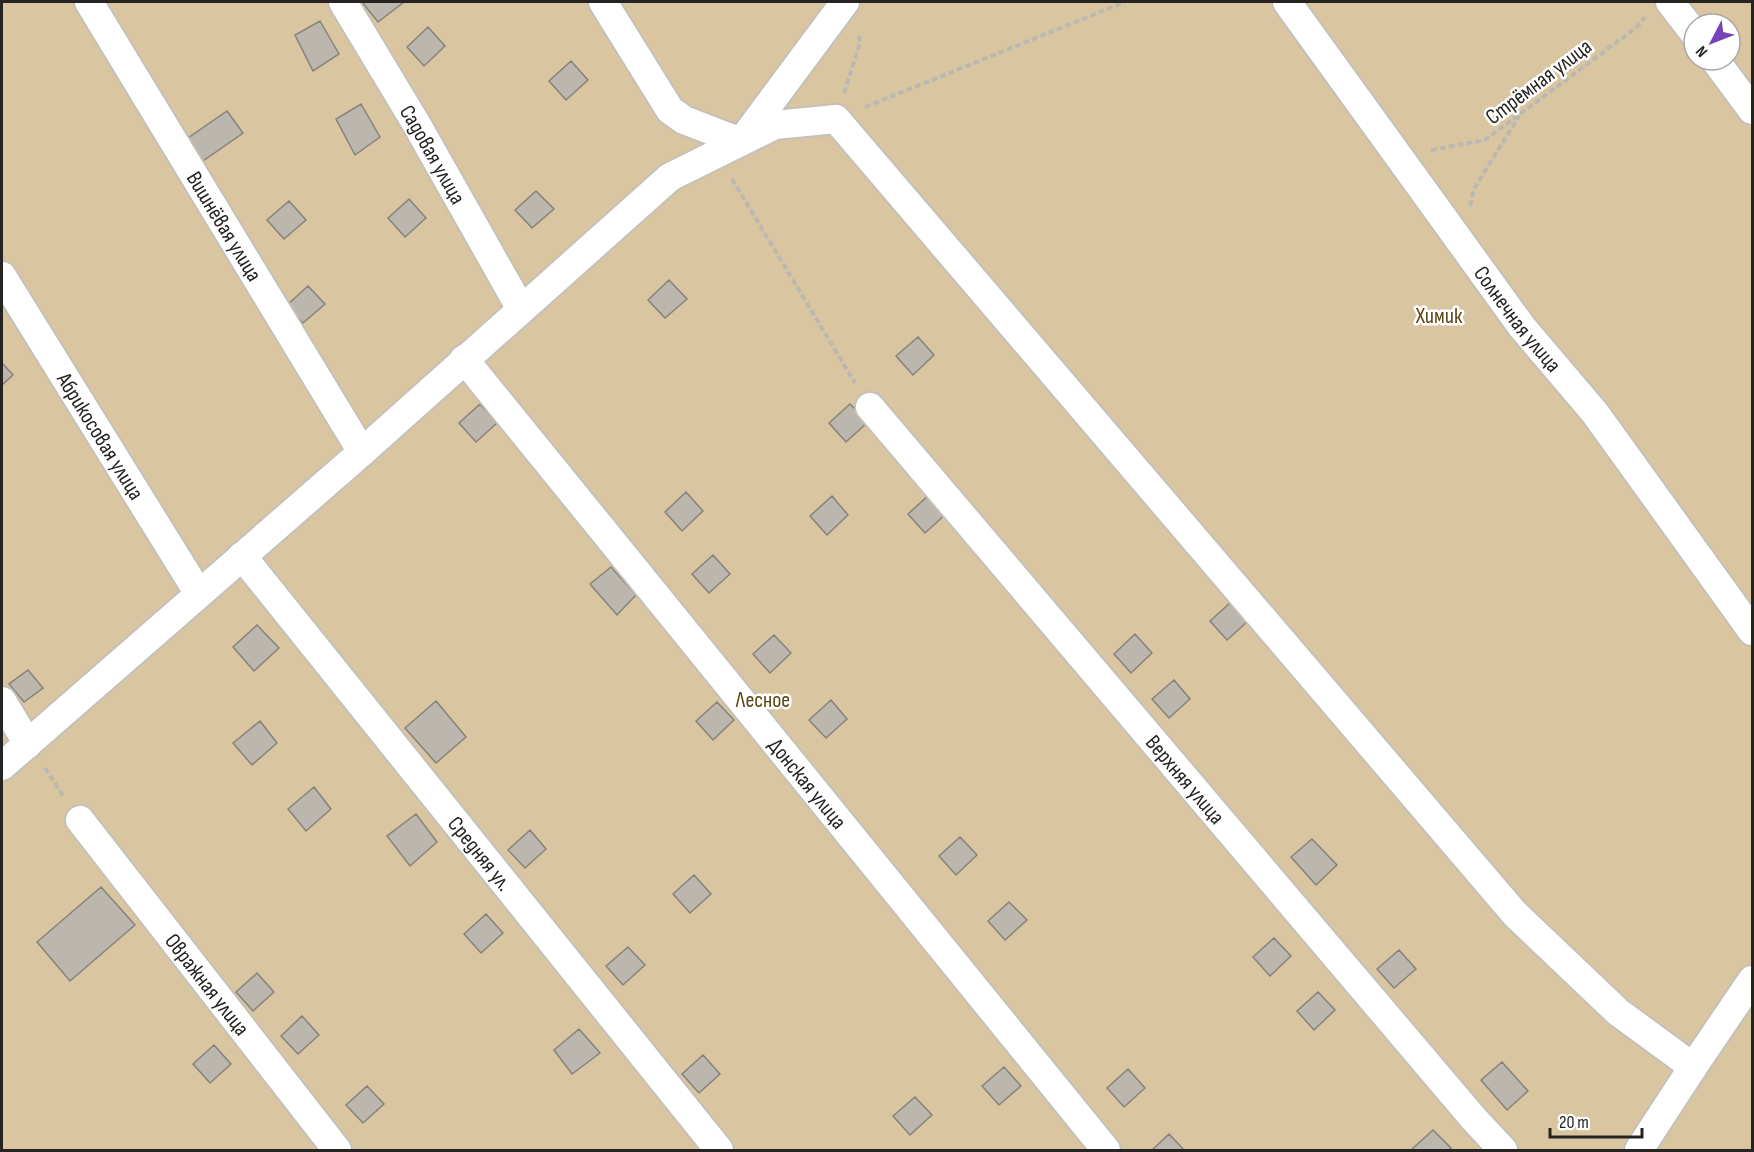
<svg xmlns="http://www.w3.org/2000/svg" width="1754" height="1152" font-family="'Sofia Sans Condensed',sans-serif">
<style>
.green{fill:#d9c6a1;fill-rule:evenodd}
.building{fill:#bbb7ae;stroke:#86827a;stroke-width:1.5}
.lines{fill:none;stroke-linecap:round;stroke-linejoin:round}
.minor-casing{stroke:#c5c0b8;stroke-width:32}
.path{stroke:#bbb8b1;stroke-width:4;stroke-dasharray:6 3;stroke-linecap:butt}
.minor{stroke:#fff;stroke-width:28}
.labels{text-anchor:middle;stroke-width:5;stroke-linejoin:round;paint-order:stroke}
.street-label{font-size:22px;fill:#262421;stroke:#fff}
.park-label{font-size:22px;fill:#5b4511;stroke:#fff}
</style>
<rect width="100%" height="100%" fill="#fcf8ef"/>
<path class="green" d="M2 2H1752V1150H2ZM1694 24H1730V60H1694Z"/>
<path class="building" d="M362 2H404L378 22Z
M320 21 339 54 313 71 295 35Z
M428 27 445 46 424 66 407 47Z
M571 61 588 80 566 100 549 81Z
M361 104 380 137 355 155 336 119Z
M227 111 243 133 203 161 188 138Z
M536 191 554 209 532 228 515 210Z
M409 199 426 218 405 237 388 218Z
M289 201 306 220 284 239 267 220Z
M669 280 687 299 665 318 648 300Z
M308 286 325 304 303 323 287 305Z
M918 337 934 355 913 375 896 356Z
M2 363 13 375 2 385Z
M480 404 497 423 476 442 459 423Z
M850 404 868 422 846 442 829 423Z
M686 492 703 511 682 531 665 512Z
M930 494 947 513 925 533 908 514Z
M832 496 848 515 827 535 810 516Z
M713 555 730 574 709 593 692 574Z
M611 567 636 595 617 615 590 584Z
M1231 602 1248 621 1227 640 1210 621Z
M257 625 279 648 254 671 233 647Z
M1135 634 1152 653 1131 673 1114 654Z
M774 635 791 653 770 673 753 654Z
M28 670 43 688 24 702 9 684Z
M1174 680 1190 699 1169 718 1152 699Z
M831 700 847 719 826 738 809 720Z
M436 701 466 737 436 763 405 728Z
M717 702 734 720 713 740 696 721Z
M260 721 277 743 252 765 233 743Z
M314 787 331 809 306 831 288 809Z
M416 814 437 842 410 866 387 836Z
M530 830 546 849 525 868 508 850Z
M960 837 977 855 956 875 939 856Z
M1312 839 1337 865 1316 885 1291 857Z
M694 875 711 894 690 913 673 894Z
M101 887 135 925 70 981 37 942Z
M1009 902 1027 920 1005 940 988 921Z
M486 914 503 933 481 953 464 934Z
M1274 938 1291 956 1270 976 1253 957Z
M628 947 645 965 623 985 606 966Z
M1399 950 1416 969 1394 988 1377 969Z
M257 973 274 992 253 1011 236 992Z
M1318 992 1335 1010 1314 1030 1297 1011Z
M302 1016 319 1035 298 1054 281 1036Z
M579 1029 600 1053 572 1074 554 1050Z
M214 1045 231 1064 210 1083 193 1064Z
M703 1055 720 1074 699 1093 682 1074Z
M1502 1062 1528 1091 1507 1110 1481 1080Z
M1004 1067 1021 1086 999 1105 982 1086Z
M1128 1069 1145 1088 1124 1107 1107 1088Z
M367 1086 384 1104 363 1123 346 1105Z
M915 1097 932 1115 910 1135 893 1116Z
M1433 1130 1451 1148 1448 1150H1414L1412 1149Z
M1169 1134 1184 1150H1152Z"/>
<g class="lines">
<defs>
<g id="minor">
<path id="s1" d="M89 2 362 452"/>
<path id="s2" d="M343 2 417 125 521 309"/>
<path d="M603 2 670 110 684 120 741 142 845 2"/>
<path id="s3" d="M1287 2 1522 327 1595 413 1752 631"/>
<path d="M1670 2 1694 33"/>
<path d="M1715 60 1752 110"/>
<path id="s4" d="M2 276 199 594"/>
<path id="s5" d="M464 359 1106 1150"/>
<path id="s6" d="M870 407 1474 1119 1503 1150"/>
<path id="s7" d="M242 556 719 1150"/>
<path d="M2 701 28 744"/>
<path d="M2 766 362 452 670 177 775 125 836 119 1515 914 1618 1012 1693 1067 1639 1150"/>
<path id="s8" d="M80 820 337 1150"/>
<path d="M1693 1067 1752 980"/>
</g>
</defs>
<use href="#minor" class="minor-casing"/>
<path class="path" d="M844 93 860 43 859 34
M865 107 1125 2
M1431 150 1485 140 1637 27 1645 17
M732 179 855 383
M1470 206 1474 189 1519 116
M45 768 64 797"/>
<use href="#minor" class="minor"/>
</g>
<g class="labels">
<g class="street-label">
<text transform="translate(1538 81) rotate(-37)" y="8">Стрёмная улица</text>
<text dy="8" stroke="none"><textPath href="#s2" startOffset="177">Садовая улица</textPath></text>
<text dy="8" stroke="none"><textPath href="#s1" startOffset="262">Вишнёвая улица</textPath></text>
<text dy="8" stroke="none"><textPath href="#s3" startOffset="392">Солнечная улица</textPath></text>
<text dy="8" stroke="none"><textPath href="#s4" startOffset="188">Абрикосовая улица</textPath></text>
<text dy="8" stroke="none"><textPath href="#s6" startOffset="488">Верхняя улица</textPath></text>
<text dy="8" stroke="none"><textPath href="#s5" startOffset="546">Донская улица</textPath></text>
<text dy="8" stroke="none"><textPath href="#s7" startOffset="381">Средняя ул.</textPath></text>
<text dy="8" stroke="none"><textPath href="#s8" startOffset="208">Овражная улица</textPath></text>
</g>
<g class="park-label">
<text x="1439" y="323">Химик</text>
<text x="763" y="707">Лесное</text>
</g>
</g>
<rect width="1754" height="1152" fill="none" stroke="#262421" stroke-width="6"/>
<g transform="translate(1712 42) rotate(228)"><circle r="28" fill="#ffffff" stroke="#a8a7a6" stroke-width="1.5"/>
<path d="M0-4.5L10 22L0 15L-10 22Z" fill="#7542b9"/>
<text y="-9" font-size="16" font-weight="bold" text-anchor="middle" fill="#262421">N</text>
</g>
<path d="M1550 1128v9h92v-9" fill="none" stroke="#262421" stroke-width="3"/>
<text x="1559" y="1128" font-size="18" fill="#262421" stroke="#ffffff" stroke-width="4.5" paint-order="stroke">20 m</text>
</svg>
